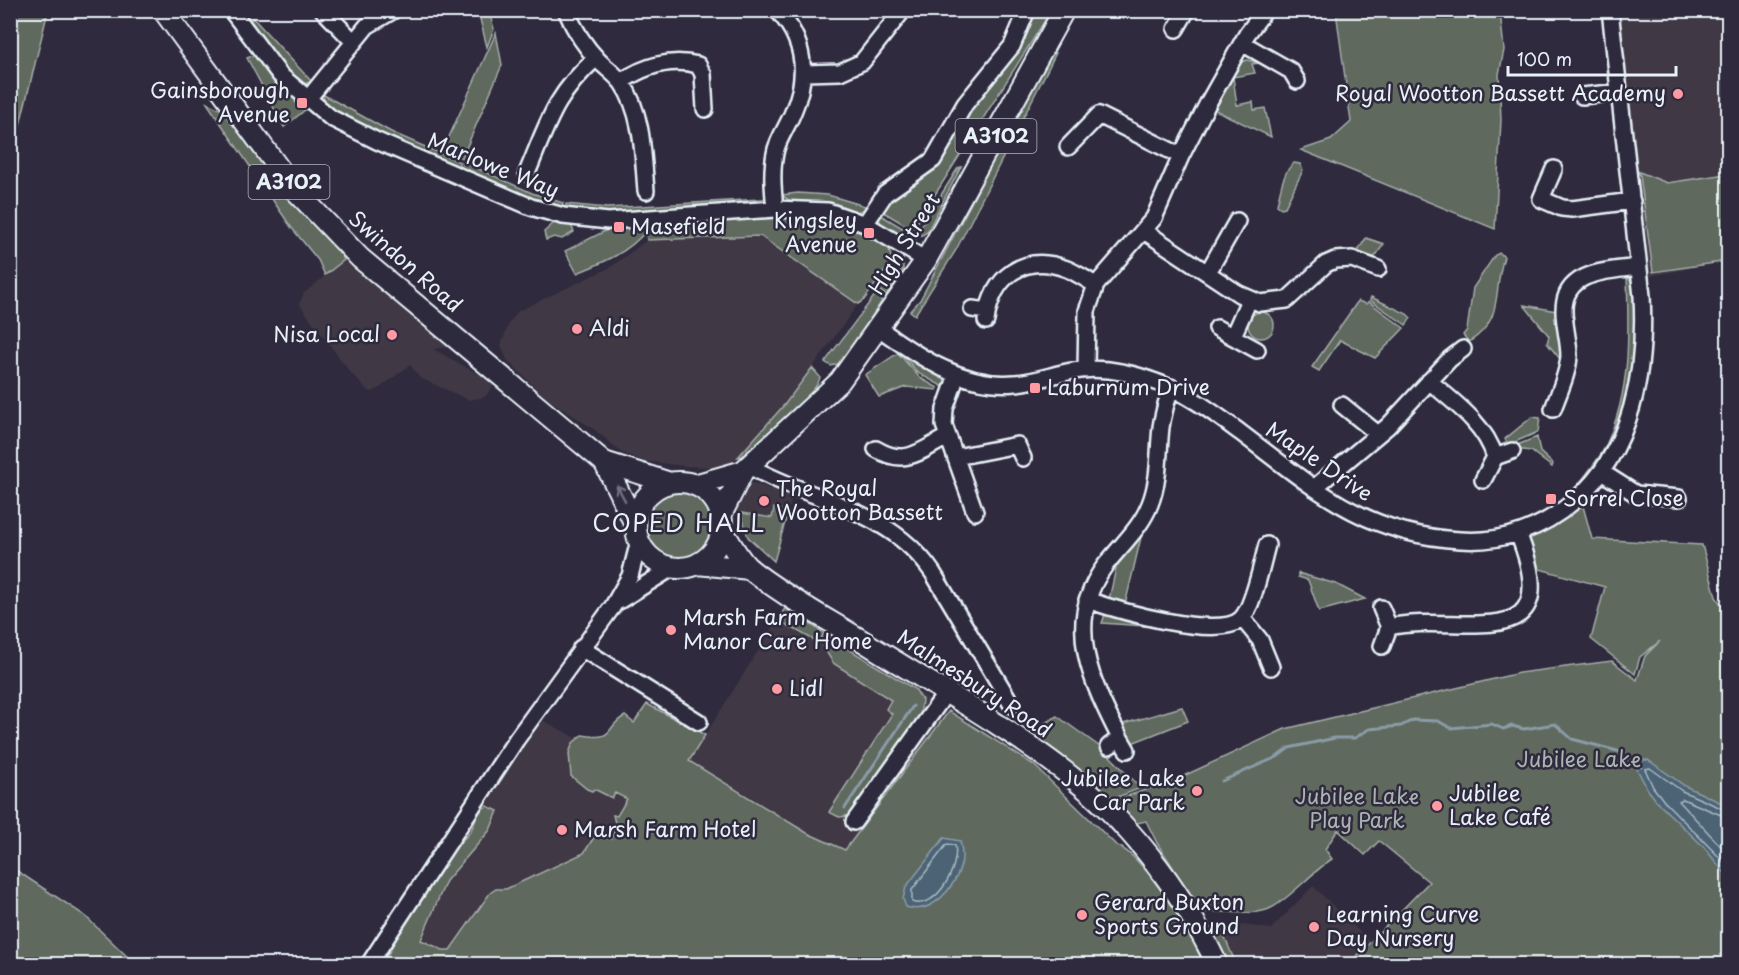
<svg xmlns="http://www.w3.org/2000/svg" width="1739" height="975" font-family="'Playpen Sans',sans-serif">
<style>
.built{fill:#403844}
.green{fill:#60695d;stroke:#a4adaa;stroke-width:1.5}
.water{fill:#4b6474;stroke:#8a9ca9;stroke-width:1.5}
.lines{fill:none;stroke-linecap:round;stroke-linejoin:round}
.shore{stroke:#a9b9c3;stroke-width:1.5}
.stream{stroke:#8a9ca9;stroke-width:3}
.minor-casing{stroke:#e8f1f8;stroke-width:20}
.major-casing{stroke:#e8f1f8;stroke-width:24}
.minor{stroke:#2f2a3d;stroke-width:15}
.major{stroke:#2f2a3d;stroke-width:20}
.oneway{stroke:#70707e}
.poi-dot{fill:#ff9aa2;stroke:#2f2a3d;stroke-width:2}
.labels{text-anchor:middle;stroke-width:5;stroke-linejoin:round;paint-order:stroke}
.shield{fill:#2f2a3d;stroke:#b0b5c0;stroke-width:1.5}
.shield-label{font-size:20px;font-weight:bold;fill:#e8f1f8}
.poi-label{font-size:21px;fill:#e8f1f8;stroke:#2f2a3d;text-anchor:start}
.street-label{font-size:21px;fill:#e8f1f8;stroke:#2f2a3d}
.park-label{font-size:21px;fill:#abb4b2;stroke:#2f2a3d}
.quarter-label{font-size:24px;letter-spacing:1.5px;fill:#e8f1f8;stroke:#2f2a3d}
</style>
<rect width="100%" height="100%" fill="#2f2a3d"/>
<filter id="ink" filterUnits="userSpaceOnUse"><feTurbulence type="fractalNoise" baseFrequency=".0167" numOctaves="2"/><feDisplacementMap in="SourceGraphic" scale="12" xChannelSelector="R" yChannelSelector="G"/><feConvolveMatrix kernelMatrix="1 2 1 2 8 2 1 2 1" color-interpolation-filters="sRGB"/></filter>
<g filter="url(#ink)">
<path class="built" d="M1617 11H1728V261L1650 276Z
M760 236 858 304 784 408 752 446 732 462 713 467 683 466 643 461 621 452 595 430 545 397 507 360 501 345 509 323 518 311 611 267 647 240Z
M346 259H350L454 346 433 349 495 383 485 397 469 400 420 378 410 365 377 390 371 392 366 389 350 372 299 304 304 293Z
M746 481 793 495 774 561 748 537 741 513 731 512Z
M785 608 949 711 845 850 807 833 689 761Z
M542 720 612 756 633 800 611 843 506 889H496L490 893 450 950 432 947 418 939 447 857Z
M1313 886 1369 941 1349 964H1236L1221 929 1243 925 1271 929Z"/>
<path class="green" d="M11 10 48 11 11 161 10 11Z
M478 11H489L494 29 487 47Z
M1033 11H1051L917 223 912 229 880 210 881 204 933 163Z
M1336 11H1500L1504 50 1499 74 1501 120 1495 229 1301 150 1331 140 1351 122Z
M253 18 312 82 302 84 293 80 251 27 250 21Z
M496 33 502 65 462 158 443 150Z
M1056 53 956 250 915 315 910 311 920 300 1049 55Z
M255 55 298 99 295 102 305 110 284 127 247 58Z
M1247 60 1260 63 1252 64 1255 73 1233 77 1240 62Z
M1233 77 1237 105 1253 102 1254 110 1265 108 1271 137 1215 110Z
M322 94 391 132 460 162 457 168 350 121 326 105Z
M207 103 220 109 230 120 296 206 341 254 344 260 325 275 318 260 291 227Z
M1728 147V261L1653 272 1640 175 1637 171 1667 183 1726 174 1723 149Z
M463 162 532 193 563 203 562 210 460 169Z
M1294 163 1300 164 1303 170 1285 207 1281 208 1277 205C1280 192 1283 171 1294 163Z
M961 167 927 232 912 241 958 168Z
M798 193 828 195 868 207 856 213 824 203 792 202 781 195Z
M763 199 757 204 614 214 573 211V208L566 207V204L607 208Z
M787 214C834 217 849 225 889 248L892 261 864 300 858 304 760 236 647 240 646 231C628 253 602 263 577 273L565 251 609 229H624V226Z
M879 214 911 233 907 240C895 234 877 229 879 214Z
M555 222 571 225 574 232 562 239 554 237 546 240 544 232Z
M1366 238 1384 244 1375 257 1356 254Z
M1500 253 1504 257C1492 293 1505 319 1469 342L1463 335 1467 330 1473 288 1495 255Z
M903 258V270L886 295 878 290Z
M1627 277C1655 302 1622 429 1603 459 1595 472 1583 483 1573 494 1575 486 1599 461 1606 445 1631 391 1629 335 1627 277Z
M875 295 882 301 841 363 831 366 825 362Z
M1371 297 1407 314 1411 318 1406 325 1370 300Z
M1358 301 1366 304 1369 302 1404 328 1375 358 1340 340 1319 371 1312 367Z
M1524 305 1556 311 1561 360 1547 343 1549 336Z
M1248 325a13 13 0 1 1 26 0a13 13 0 1 1-26 0Z
M899 351 944 377 947 389 918 373Z
M898 353 920 378 938 388 937 390 906 387 879 397 865 375Z
M812 368 820 377C817 395 763 440 747 455L738 457 785 404Z
M1532 417 1540 418 1538 432 1508 445 1505 439Z
M1537 437 1540 452 1553 464 1552 467 1531 451 1516 449 1515 446Z
M645 525a34 34 0 1 1 68 0a34 34 0 1 1-68 0Z
M1583 506 1592 539 1702 545 1716 597 1728 614V964H1349L1429 882 1379 841 1365 855 1338 830 1325 849 1332 859C1313 871 1287 901 1271 908 1254 917 1226 910 1206 912L1201 910 1157 843 1146 821 1132 824 1107 803 1177 779 1285 729 1519 673 1612 661 1637 680 1645 656 1660 641 1640 657 1635 674 1591 639 1605 587 1536 568 1525 538Z
M774 508 788 512 774 561 748 537 741 513 772 518Z
M1142 533 1125 605 1109 600 1117 563Z
M1298 573 1336 584 1365 599 1319 611 1308 580 1298 577Z
M785 608 824 633 819 643 778 620Z
M1106 612 1144 623V626L1102 623Z
M829 637 916 690 922 700 920 718 850 816 839 817 829 812 892 714 886 709 891 700 833 663 823 646Z
M647 704 705 735 689 761 807 833 845 850 949 711 1034 765 1116 845C1146 857 1191 935 1204 964H449V960L446 964H407L403 962 383 964 407 917 447 857 470 832 480 811 487 806 498 811 490 830 446 881 421 940 443 950H450L490 893 496 889H506L584 853 596 834 611 839 616 827 613 815 617 816 627 799 615 793 612 798 594 789 592 791 587 789 571 776 569 753 573 743 582 735C617 741 604 727 625 716L634 723Z
M1182 707 1188 721 1132 743 1123 724Z
M1057 716 1103 749 1141 788 1107 801 1033 735 1036 728Z
M11 867 84 915 135 964H11Z
M1216 927 1221 929 1236 964H1221L1208 934Z"/>
<path class="water" d="M1642 760H1648L1685 786 1728 806V877L1703 846 1660 805 1648 790 1637 769Z
M944 838 960 841C962 849 963 857 961 865 955 887 932 916 906 907L903 899 906 887Z"/>
<g class="lines">
<path class="shore" d="M1728 811 1682 791 1650 768 1645 769 1653 787 1664 801 1728 866
M1728 818 1683 799 1679 801 1728 854
M947 844 955 845C960 866 937 911 912 902V890Z"/>
<path class="stream" d="M1222 781 1277 757 1289 748 1335 738H1355L1369 729 1401 726 1413 720 1438 721 1451 728 1492 724 1503 729 1512 726 1524 729 1555 724 1572 739 1621 752 1641 767
M845 808 913 706"/>
<defs>
<path id="minor" d="M231 10 280 75 331 118 377 141 531 207 563 216 608 221 775 209 828 211 865 224 926 260
M323 10 353 41
M566 10C574 29 584 46 599 61 606 68 616 75 622 83 643 114 643 155 646 191
M1176 29 1187 10
M1242 43 1291 71 1297 81
M804 73 840 72 862 62 903 10
M621 82C644 66 671 58 698 65L703 74 705 109
M1582 96 1620 92
M307 100 367 26 394 10
M1068 147 1099 115 1181 156
M1554 169 1541 199 1562 208 1572 209 1632 201
M527 173C548 123 554 96 596 58
M775 209C773 189 771 169 776 149 780 136 788 125 793 112 809 75 805 40 777 10
M865 224 885 194 933 160 965 104 1012 46 1027 10
M1144 231 1239 294 1260 303 1287 300 1326 264 1335 260 1352 259 1378 269
M1208 272 1237 221
M972 309 987 311
M986 321C992 277 1023 252 1067 269 1077 273 1087 280 1096 285
M1217 328 1257 350
M880 329C919 357 964 388 1015 383 1035 382 1054 374 1073 371 1101 366 1130 372 1156 382 1188 393 1215 414 1241 433 1314 488 1364 535 1460 540 1502 543 1542 529 1574 501 1633 451 1646 370 1642 296L1610 10
M1233 336 1249 300
M1086 370 1087 311 1096 285 1154 218 1181 156 1208 103 1247 34 1265 10
M957 375 945 409 944 425 975 512
M1429 381C1455 403 1485 424 1495 457
M1342 405 1378 434
M1553 409C1559 392 1568 374 1569 356 1569 341 1564 326 1564 310 1564 270 1610 271 1638 267
M876 449C906 467 920 451 947 437
M956 457 1017 445 1023 458
M749 466C813 502 889 508 933 573L1012 705
M1603 473 1636 494 1679 498
M1483 480 1495 457 1512 451
M1314 488 1388 426 1450 359 1463 349
M1087 600C1114 609 1219 641 1241 619 1253 608 1262 563 1267 545
M619 601 672 568
M1381 608 1389 627 1382 646
M1242 618 1260 640 1271 667
M1389 627C1461 611 1569 661 1518 533
M581 648 699 722
M1120 738C1092 683 1063 624 1104 567 1119 547 1141 528 1150 504 1160 479 1158 453 1161 427 1163 414 1167 400 1171 387
M1109 746 1120 738 1127 750
M854 822 946 693
M369 964 516 740 613 606 630 576 639 541"/>
<path id="major" d="M163 10 294 189 360 258 604 462 670 483
M604 462 636 526
M636 525a43 43 0 1 1 86 0a43 43 0 1 1-86 0Z
M694 485 743 471 840 381 926 260 1064 10
M721 515 743 471
M722 530C731 542 739 561 751 570 785 597 829 620 866 643 932 685 1002 723 1064 771 1130 822 1181 890 1217 964
M697 564 750 569"/>
</defs>
<use href="#minor" class="minor-casing"/>
<use href="#major" class="major-casing"/>
<use href="#minor" class="minor"/>
<use href="#major" class="major"/>
</g>
<defs><path id="oneway-shaft" d="M-6 0H5M1.5-3L5.5 0L1.5 3" fill="none" stroke-width="1.6" stroke-linecap="round" stroke-linejoin="round" transform="scale(1.5)"/></defs>
<use class="oneway" href="#oneway-shaft" transform="translate(621 493) rotate(-118)"/>
</g>
<g class="poi-dot">
<circle cx="1678" cy="94" r="6"/>
<rect x="296" y="97" width="12" height="12" rx="3"/>
<rect x="613" y="221" width="12" height="12" rx="3"/>
<rect x="863" y="227" width="12" height="12" rx="3"/>
<circle cx="577" cy="329" r="6"/>
<circle cx="392" cy="335" r="6"/>
<rect x="1029" y="382" width="12" height="12" rx="3"/>
<rect x="1545" y="493" width="12" height="12" rx="3"/>
<circle cx="764" cy="501" r="6"/>
<circle cx="671" cy="630" r="6"/>
<circle cx="777" cy="689" r="6"/>
<circle cx="1197" cy="791" r="6"/>
<circle cx="1437" cy="806" r="6"/>
<circle cx="562" cy="830" r="6"/>
<circle cx="1082" cy="915" r="6"/>
<circle cx="1314" cy="927" r="6"/>
</g>
<g class="labels">
<g class="shield">
<rect x="955.5" y="119" width="81" height="34" rx="4.5"/>
<rect x="248.5" y="165" width="81" height="34" rx="4.5"/>
</g>
<g class="shield-label">
<text x="996" y="143">A3102</text>
<text x="289" y="189">A3102</text>
</g>
<g class="poi-label">
<text x="290" y="98" text-anchor="end">Gainsborough<tspan x="290" dy="24">Avenue</tspan></text>
<text x="1666" y="101" text-anchor="end">Royal Wootton Bassett Academy</text>
<text x="857" y="228" text-anchor="end">Kingsley<tspan x="857" dy="24">Avenue</tspan></text>
<text x="631" y="234">Masefield</text>
<text x="589" y="336">Aldi</text>
<text x="380" y="342" text-anchor="end">Nisa Local</text>
<text x="1047" y="395">Laburnum Drive</text>
<text x="776" y="496">The Royal<tspan x="776" dy="24">Wootton Bassett</tspan></text>
<text x="1563" y="506">Sorrel Close</text>
<text x="683" y="625">Marsh Farm<tspan x="683" dy="24">Manor Care Home</tspan></text>
<text x="789" y="696">Lidl</text>
<text x="1185" y="786" text-anchor="end">Jubilee Lake<tspan x="1185" dy="24">Car Park</tspan></text>
<text x="1449" y="801">Jubilee<tspan x="1449" dy="24">Lake Café</tspan></text>
<text x="574" y="837">Marsh Farm Hotel</text>
<text x="1094" y="910">Gerard Buxton<tspan x="1094" dy="24">Sports Ground</tspan></text>
<text x="1326" y="922">Learning Curve<tspan x="1326" dy="24">Day Nursery</tspan></text>
</g>
<g class="street-label">
<text transform="translate(493 166) rotate(22)" y="7">Marlowe Way</text>
<text transform="translate(905 244) rotate(-58)" y="7">High Street</text>
<text transform="translate(405 262) rotate(41)" y="7">Swindon Road</text>
<text transform="translate(1319 462) rotate(34)" y="7">Maple Drive</text>
<text transform="translate(974 684) rotate(33)" y="7">Malmesbury Road</text>
</g>
<g class="park-label">
<text x="1579" y="767">Jubilee Lake</text>
<text x="1357" y="804">Jubilee Lake<tspan x="1357" dy="24">Play Park</tspan></text>
</g>
<g class="quarter-label">
<text x="679" y="532">COPED HALL</text>
</g>
</g>
<rect width="1739" height="975" fill="none" stroke="#2f2a3d" stroke-width="36"/>
<rect x="18" y="18" width="1703" height="939" fill="none" stroke="#e8f1f8" stroke-width="2" filter="url(#ink)"/>
<path d="M1508 66v9h168v-9" fill="none" stroke="#e8f1f8" stroke-width="3"/>
<text x="1517" y="66" font-size="18" fill="#e8f1f8" stroke="#2f2a3d" stroke-width="4.5" paint-order="stroke">100 m</text>
</svg>
